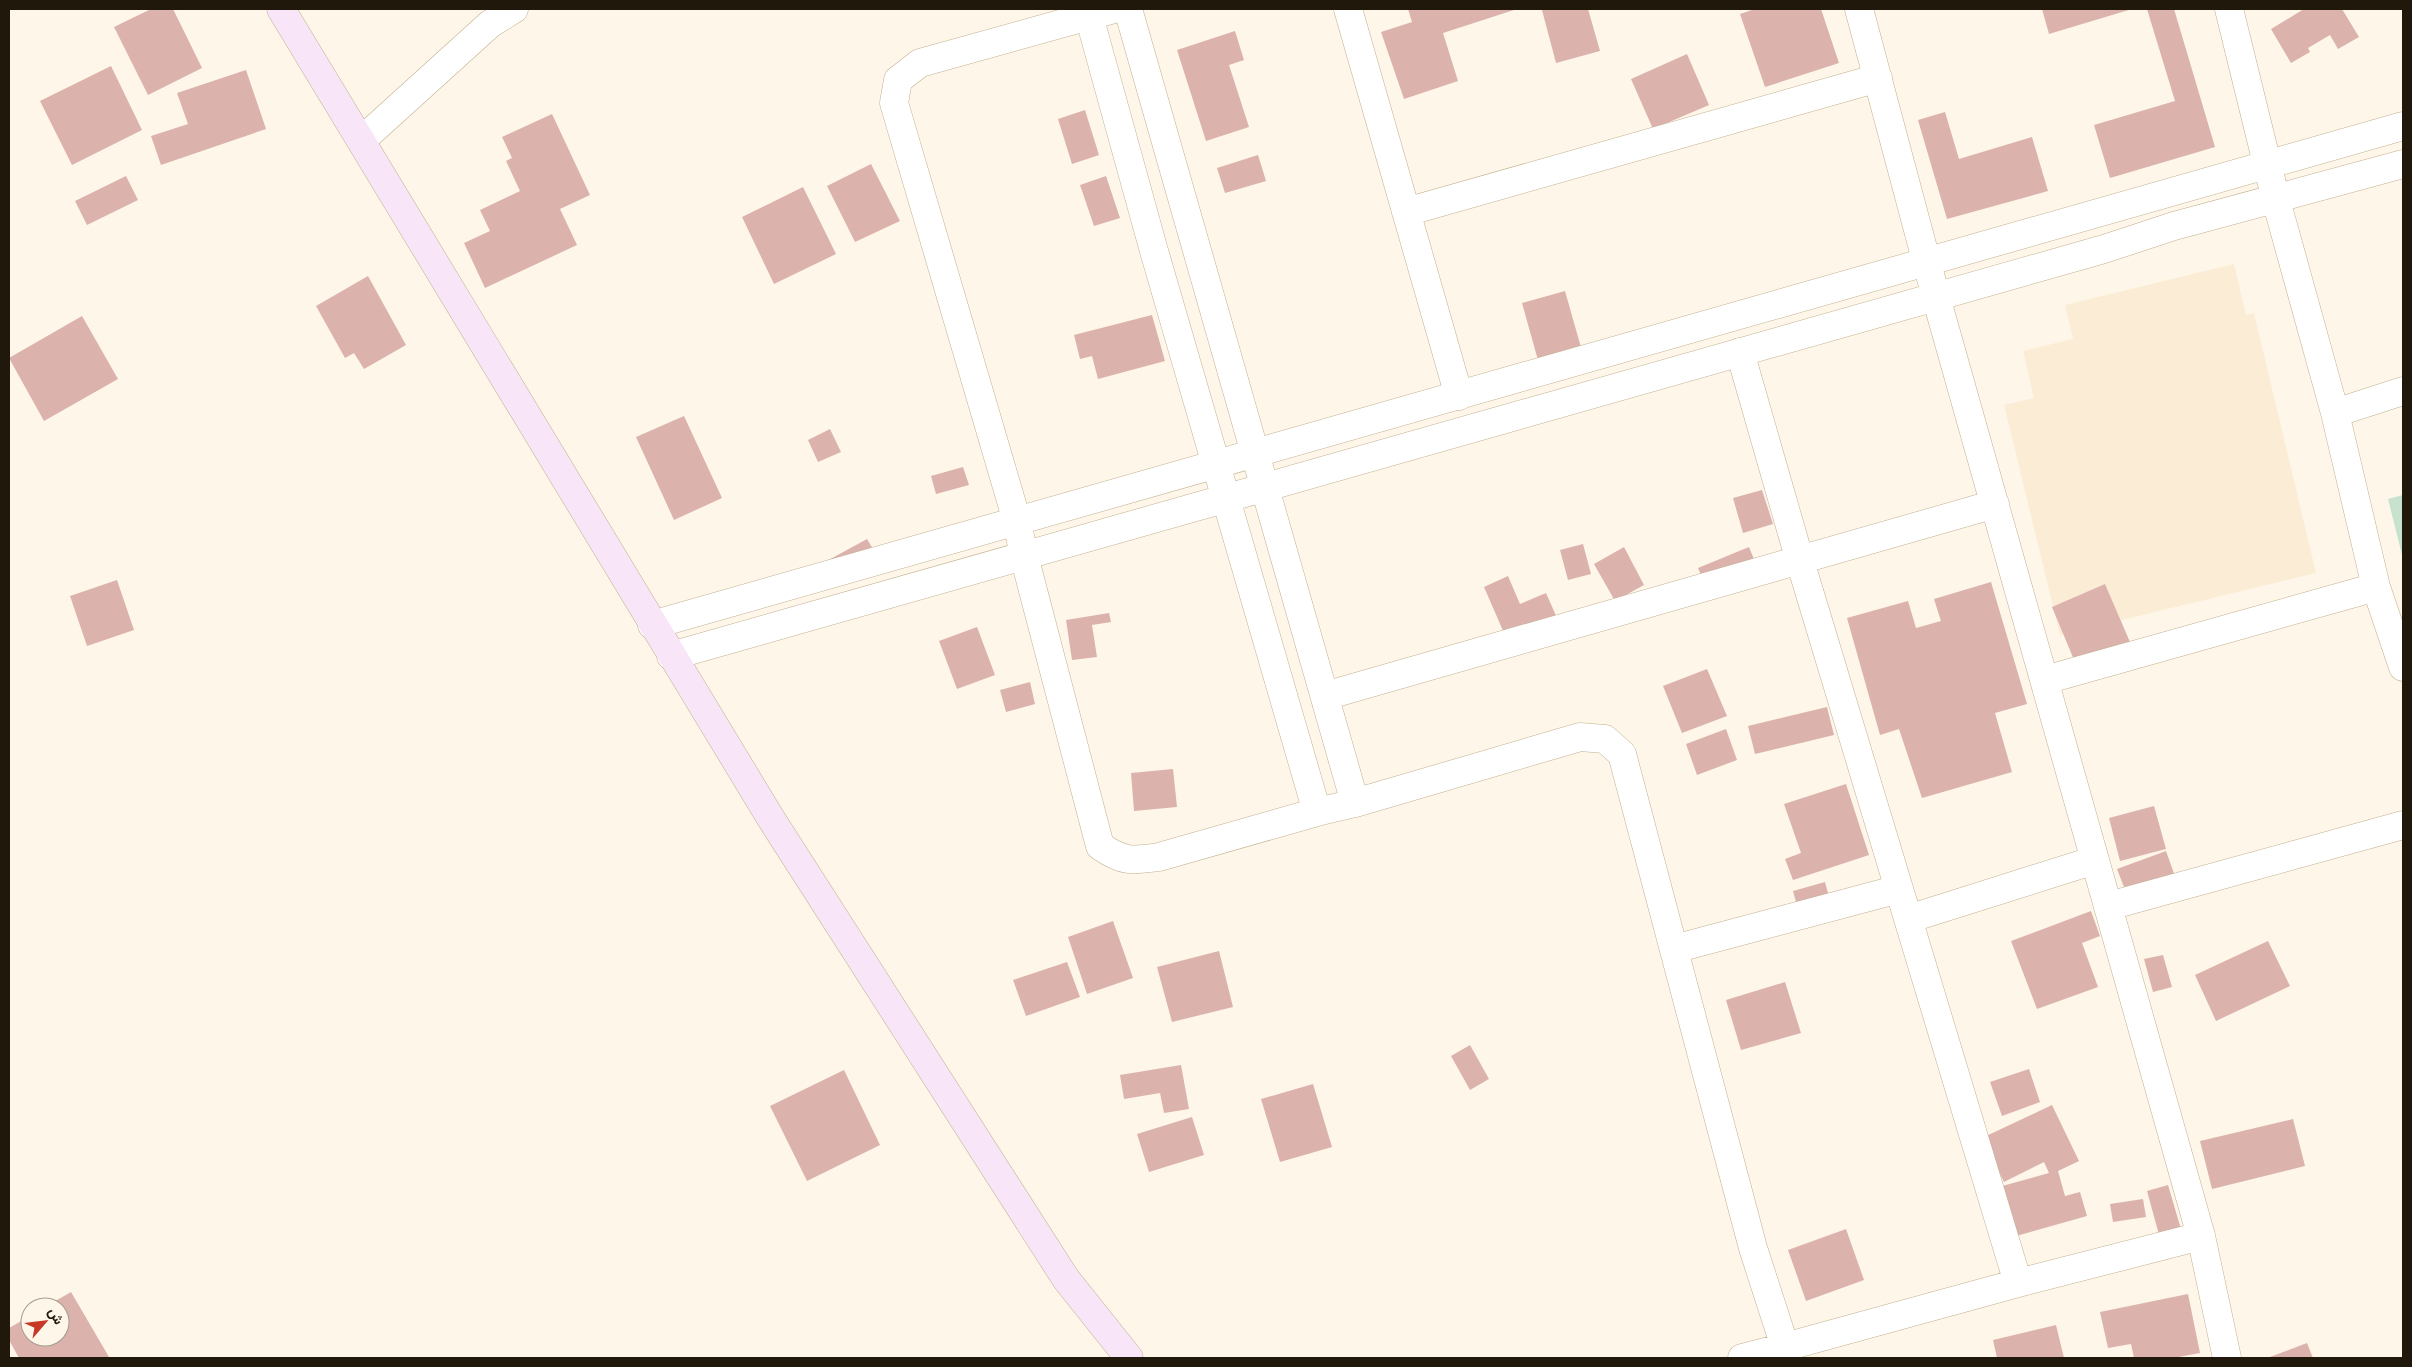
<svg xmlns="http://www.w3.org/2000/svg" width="2412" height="1367" font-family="Quicksand,Vazirmatn,sans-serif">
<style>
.built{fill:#fbedd5}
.green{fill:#c7e3cf}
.building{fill:#dcb2ad}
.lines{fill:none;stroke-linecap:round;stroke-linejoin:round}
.minor-casing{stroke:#c2b08f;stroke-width:29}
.tertiary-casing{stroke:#c2b08f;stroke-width:29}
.secondary-casing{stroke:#c2b08f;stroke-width:29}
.minor{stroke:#fff;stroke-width:28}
.tertiary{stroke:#fff;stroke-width:28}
.secondary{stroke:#f8e5f8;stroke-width:28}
</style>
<rect width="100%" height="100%" fill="#fef6e8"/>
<path class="built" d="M2234 264 2246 315 2254 313 2316 573 2060 635 2004 405 2034 398 2023 351 2073 339 2065 305Z"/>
<path class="green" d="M2403 495V559L2388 499Z"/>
<path class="building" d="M151 9H173L202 68 148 95 114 27Z
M1408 9H1517L1443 33 1458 81 1404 99 1381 32 1412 22Z
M1545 9H1588L1600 51 1556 63 1542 10Z
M1755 9H1821L1839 63 1765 87 1740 14Z
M2042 9H2132L2049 34Z
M2147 9H2174L2215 147 2110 178 2094 125 2175 101Z
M2304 9H2342L2359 37 2338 49 2330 35 2308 48 2310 52 2291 63 2271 29Z
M1235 31 1244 60 1229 65 1249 127 1206 141 1177 50Z
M1687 54 1709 105 1653 129 1631 79Z
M111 66 142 130 72 165 40 101Z
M246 70 266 129 161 165 151 136 188 124 177 93Z
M1085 110 1099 155 1072 164 1058 119Z
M1945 112 1959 159 2032 137 2048 191 1947 219 1918 120Z
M552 114 590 195 560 209 577 245 485 288 464 243 490 231 480 210 520 191 506 161 512 158 502 137Z
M1258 155 1266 181 1225 193 1217 168Z
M871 164 900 221 855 242 827 186Z
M126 176 138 200 87 225 75 201Z
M1106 176 1120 218 1094 226 1080 185Z
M803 187 836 254 774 284 742 217Z
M368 276 406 345 364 369 354 353 345 358 316 306Z
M1565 291 1586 365 1543 378 1522 303Z
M1152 315 1165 361 1098 379 1092 356 1080 359 1074 335Z
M82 316 118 379 44 421 9 358Z
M684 416 722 498 674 520 636 437Z
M830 429 841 452 818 462 808 440Z
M963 467 969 485 936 494 931 476Z
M1762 490 1773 524 1743 533 1733 498Z
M867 539 879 559 814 568Z
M1583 544 1591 574 1568 580 1560 550Z
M1624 547 1644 585 1615 601 1594 564Z
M1749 547 1760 574 1709 595 1698 568Z
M1508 576 1520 604 1546 593 1557 618 1507 640 1484 587Z
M117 580 134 630 87 646 70 596Z
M1991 582 2027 704 1995 713 2012 772 1922 798 1899 729 1880 735 1847 618 1908 601 1916 628 1941 621 1934 599Z
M2105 584 2136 656 2082 679 2052 607Z
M1109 613 1111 622 1092 625 1097 657 1072 660 1066 620Z
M977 627 995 675 957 689 939 641Z
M1707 669 1727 716 1682 733 1663 686Z
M1030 682 1035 704 1006 712 1000 690Z
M1827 707 1834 735 1755 754 1748 726Z
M1726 729 1737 760 1697 775 1686 744Z
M1173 769 1177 807 1134 811 1131 773Z
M1846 784 1869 855 1793 880 1785 859 1801 853 1784 804Z
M2154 806 2166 849 2120 861 2109 818Z
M2166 851 2182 896 2134 913 2117 869Z
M1825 882 1834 915 1802 924 1793 891Z
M2091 911 2100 936 2082 943 2098 987 2037 1009 2011 941Z
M1113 921 1133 978 1087 994 1068 937Z
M2268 941 2290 986 2216 1021 2195 975Z
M1219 951 1233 1007 1172 1022 1157 967Z
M2163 955 2172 987 2153 992 2144 959Z
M1067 962 1080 997 1026 1016 1013 980Z
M1785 982 1801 1033 1741 1050 1726 1000Z
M1470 1045 1489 1079 1470 1090 1451 1056Z
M1181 1065 1189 1109 1164 1113 1160 1093 1124 1099 1120 1075Z
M2029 1069 2040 1102 2002 1116 1990 1082Z
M844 1070 880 1145 807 1181 770 1106Z
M1313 1084 1332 1147 1280 1162 1261 1099Z
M2052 1105 2079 1161 2058 1171 2065 1196 2080 1192 2087 1216 2009 1238 1995 1188 2049 1173 2044 1162 2004 1182 1982 1138Z
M1192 1117 1204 1155 1149 1172 1137 1134Z
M2293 1119 2305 1166 2212 1189 2200 1141Z
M2168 1185 2183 1236 2161 1242 2147 1191Z
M2143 1199 2146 1217 2113 1222 2110 1204Z
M1846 1229 1864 1280 1806 1301 1788 1250Z
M71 1292 109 1357 19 1358 9 1340V1328L30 1316V1337H60V1307H45Z
M2188 1294 2200 1353 2173 1358H2134L2131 1344 2108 1348 2100 1312Z
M2056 1325 2064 1358H1997L1993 1340Z
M2307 1343 2313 1358H2267Z"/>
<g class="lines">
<defs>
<path id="minor" d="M1114 9 920 63 898 80 894 103 1017 521 1024 556 1100 846C1123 862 1132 861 1159 857L1317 812 1355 803 1580 737 1605 739 1622 754 1753 1248 1785 1347 2018 1283 2201 1236 1936 297 1859 9
M1128 9 1355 803
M1348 9 1459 396
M2229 9 2276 200 2335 413 2376 587 2403 667
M1089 16 1154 251 1317 812
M362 140 490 24 514 9
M1406 212 1878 78
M1740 352 1800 561 2018 1283
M2335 413 2403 391
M2045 680 2376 587
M1325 696 1995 504
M2109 906 2403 825
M1908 919 2095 860
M1674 949 1899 889
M2201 1236 2227 1358
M1742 1358 1785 1347"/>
<path id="tertiary" d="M652 625 2403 126
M671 656 2104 249 2174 226 2403 164"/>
<path id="secondary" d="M281 9 770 817 1066 1279 1129 1358"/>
</defs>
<use href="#minor" class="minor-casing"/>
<use href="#tertiary" class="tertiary-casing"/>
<use href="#secondary" class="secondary-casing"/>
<use href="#minor" class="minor"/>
<use href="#tertiary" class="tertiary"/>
<use href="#secondary" class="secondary"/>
</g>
<rect width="2412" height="1367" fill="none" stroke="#1f180b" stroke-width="20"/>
<g transform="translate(45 1322) rotate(62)"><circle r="24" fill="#fef6e8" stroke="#a59d90"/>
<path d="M0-4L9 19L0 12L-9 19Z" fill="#c53925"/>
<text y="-8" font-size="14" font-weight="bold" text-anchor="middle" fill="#1f180b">ش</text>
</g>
</svg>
